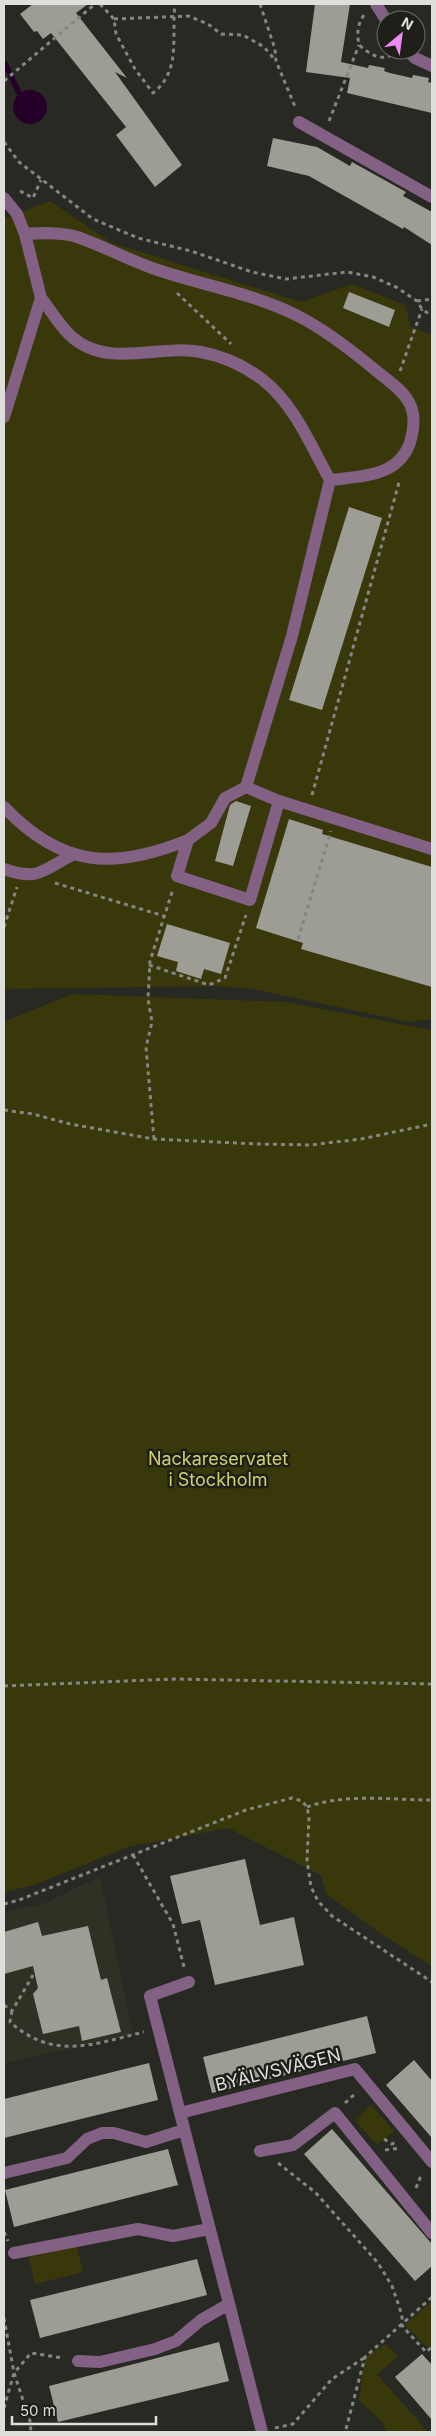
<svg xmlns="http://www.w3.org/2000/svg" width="436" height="2436" font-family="Inter,sans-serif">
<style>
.built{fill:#303024}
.green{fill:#39380b}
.water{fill:#250029}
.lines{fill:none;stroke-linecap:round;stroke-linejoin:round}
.stream{stroke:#250029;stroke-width:5.5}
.building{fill:#9d9d96}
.path{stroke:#858681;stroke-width:3;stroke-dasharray:4 4;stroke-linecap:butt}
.minor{stroke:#836185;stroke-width:12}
.labels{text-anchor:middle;stroke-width:5;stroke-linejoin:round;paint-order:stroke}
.park-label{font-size:18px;fill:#d0d06d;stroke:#1f1f19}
.street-label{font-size:18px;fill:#dedfdb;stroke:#1f1f19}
</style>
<rect width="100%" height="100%" fill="#292923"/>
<path class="built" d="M100 1877 133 2035 4 2063V1912L44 1903Z"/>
<path class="green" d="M50 201 112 243 301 302 352 284 405 305 411 327 432 335V1019L409 1022 253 989 216 986 4 989V219Z
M72 994 286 1002 432 1030V1966L387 1938 326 1894 321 1875 228 1828 127 1847 34 1885 4 1892V1022Z
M371 2105 394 2131 377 2145 355 2120Z
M75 2240 83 2272 35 2284 27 2251Z
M432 2301V2344L428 2348 405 2325Z
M386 2344 398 2357 377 2374 428 2432H387L380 2420 359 2400 365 2357Z"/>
<path class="water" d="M13 107a17 17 0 1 1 34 0a17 17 0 1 1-34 0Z"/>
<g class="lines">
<path class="stream" d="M5 63 19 93"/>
</g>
<path class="building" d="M33 4H88L76 13 127 78 115 72 182 165 155 187 116 135 126 127 51 33 43 39 37 31 34 32 20 14Z
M315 4H350L341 62 368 68 369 65 385 68 384 71 390 73 412 78 413 75 429 78 428 82 432 83V113L347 93 350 78 306 72Z
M273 138 317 147 350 166 352 162 406 192 403 196 432 212V245L404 227 403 229 309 176 267 166Z
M349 292 395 310 389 327 343 308Z
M349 507 382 518 322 710 289 700Z
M236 801 251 806 233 866 215 861 230 805Z
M289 819 323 830 322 834 432 867V987L301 949 303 943 256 928Z
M167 924 230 943 221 974 204 969 201 979 176 971 178 962 157 956Z
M245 1859 260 1925 294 1917 304 1965 215 1985 200 1920 182 1924 170 1876Z
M38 1922 42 1936 88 1926 101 1980 107 1978 121 2032 82 2041 79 2026 43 2034 33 1994 38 1988 33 1966 4 1974V1932Z
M367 2016 376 2053 212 2093 203 2057Z
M414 2060 432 2081V2138L386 2085Z
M149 2063 158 2100 4 2138V2099Z
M332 2129 432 2244V2266L415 2281 304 2154Z
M168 2149 178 2185 14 2227 5 2190Z
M197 2259 207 2295 40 2338 30 2300Z
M219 2342 229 2381 58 2422 49 2386Z
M422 2354 432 2365V2420L395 2377Z"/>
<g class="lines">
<path class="path" d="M100 4 114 19 116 34 135 69 153 93C182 70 171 36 175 4
M260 4 275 49 276 61 296 109
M364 15C357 25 357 34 359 45 370 54 380 62 394 54
M114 19 188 16 208 24 221 34 243 35 264 47 276 61
M4 81 95 4
M329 121 359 45
M4 142 19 162 93 219 138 238 191 251 252 272 286 279 347 272 373 277 396 287 417 301 422 309 432 316
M20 191 33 198 41 180
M177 293 231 344
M417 301 432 299
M400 371 422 309
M312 795 400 479
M55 883 164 916
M4 927 17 887
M298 939 331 831
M149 965 209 985 225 978 246 915
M4 1110 33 1114 70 1124 154 1139 258 1144 310 1145 361 1139 432 1124
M154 1139 146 1047 152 1022 148 999 150 961 173 889
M4 1686 175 1679 432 1684
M307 1807C345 1793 393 1800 432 1800
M133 1855 173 1924 184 1967
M4 1904 19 1900 246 1810 292 1798 302 1801 307 1807 309 1817 307 1860 311 1887 318 1901 332 1916 432 1982
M4 2005 12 2011 33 1975
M12 2011 10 2022C54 2061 94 2044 144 2032
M345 2103 357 2092
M384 2139 392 2144 396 2142
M385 2150 401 2148
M278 2163 316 2193 378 2263 392 2286 402 2315V2325L404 2328 426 2352 432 2347
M416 2188 422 2173
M4 2232 8 2241
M4 2318 14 2373 30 2421 31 2432
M4 2408 14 2373 31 2353 63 2358
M275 2428 293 2424 332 2379 364 2358
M346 2429 365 2357 432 2297"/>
<path class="minor" d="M376 4 386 20
M407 50 415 58 432 66
M299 122 432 197
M4 198 17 214 25 234 41 298 4 417
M25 234C41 233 59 232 74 236 102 245 128 260 155 269 201 285 252 293 296 315 324 329 350 349 374 369 401 391 421 401 411 439 401 477 362 476 330 480 311 446 294 404 263 380 245 366 222 356 201 352 158 344 108 369 72 337 60 327 51 310 41 298
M330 480 292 636 246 787 279 801 432 849
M4 807C62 868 114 870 188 840L177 876 250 900 279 801
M188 840 211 823 225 798 246 787
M4 869C38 881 42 871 72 855
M189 1982 150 1996 262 2432
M180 2113 355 2069 432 2162
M260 2151 293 2145 335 2113 432 2233
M4 2173 67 2158 87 2139 102 2133H114L146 2142 184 2130
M14 2253 138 2229 173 2236 209 2229
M78 2361 100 2362 155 2349 176 2341 201 2320 229 2304"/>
</g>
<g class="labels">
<g class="park-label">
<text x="218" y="1465">Nackareservatet<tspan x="218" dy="21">i Stockholm</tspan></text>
</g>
<g class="street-label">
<text transform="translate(278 2070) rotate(-14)" y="6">BYÄLVSVÄGEN</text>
</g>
</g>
<rect width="436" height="2436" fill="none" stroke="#dedfdb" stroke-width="10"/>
<g transform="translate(401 35) rotate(29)"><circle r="24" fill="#1f1f19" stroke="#6b6c67"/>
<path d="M0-4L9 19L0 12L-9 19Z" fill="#ef8bf7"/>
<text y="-8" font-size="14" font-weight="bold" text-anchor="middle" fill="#dedfdb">N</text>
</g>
<path d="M12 2416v8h144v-8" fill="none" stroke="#dedfdb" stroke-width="2.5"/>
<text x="20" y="2416" font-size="15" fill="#dedfdb" stroke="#1f1f19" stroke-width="4" paint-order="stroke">50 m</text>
</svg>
